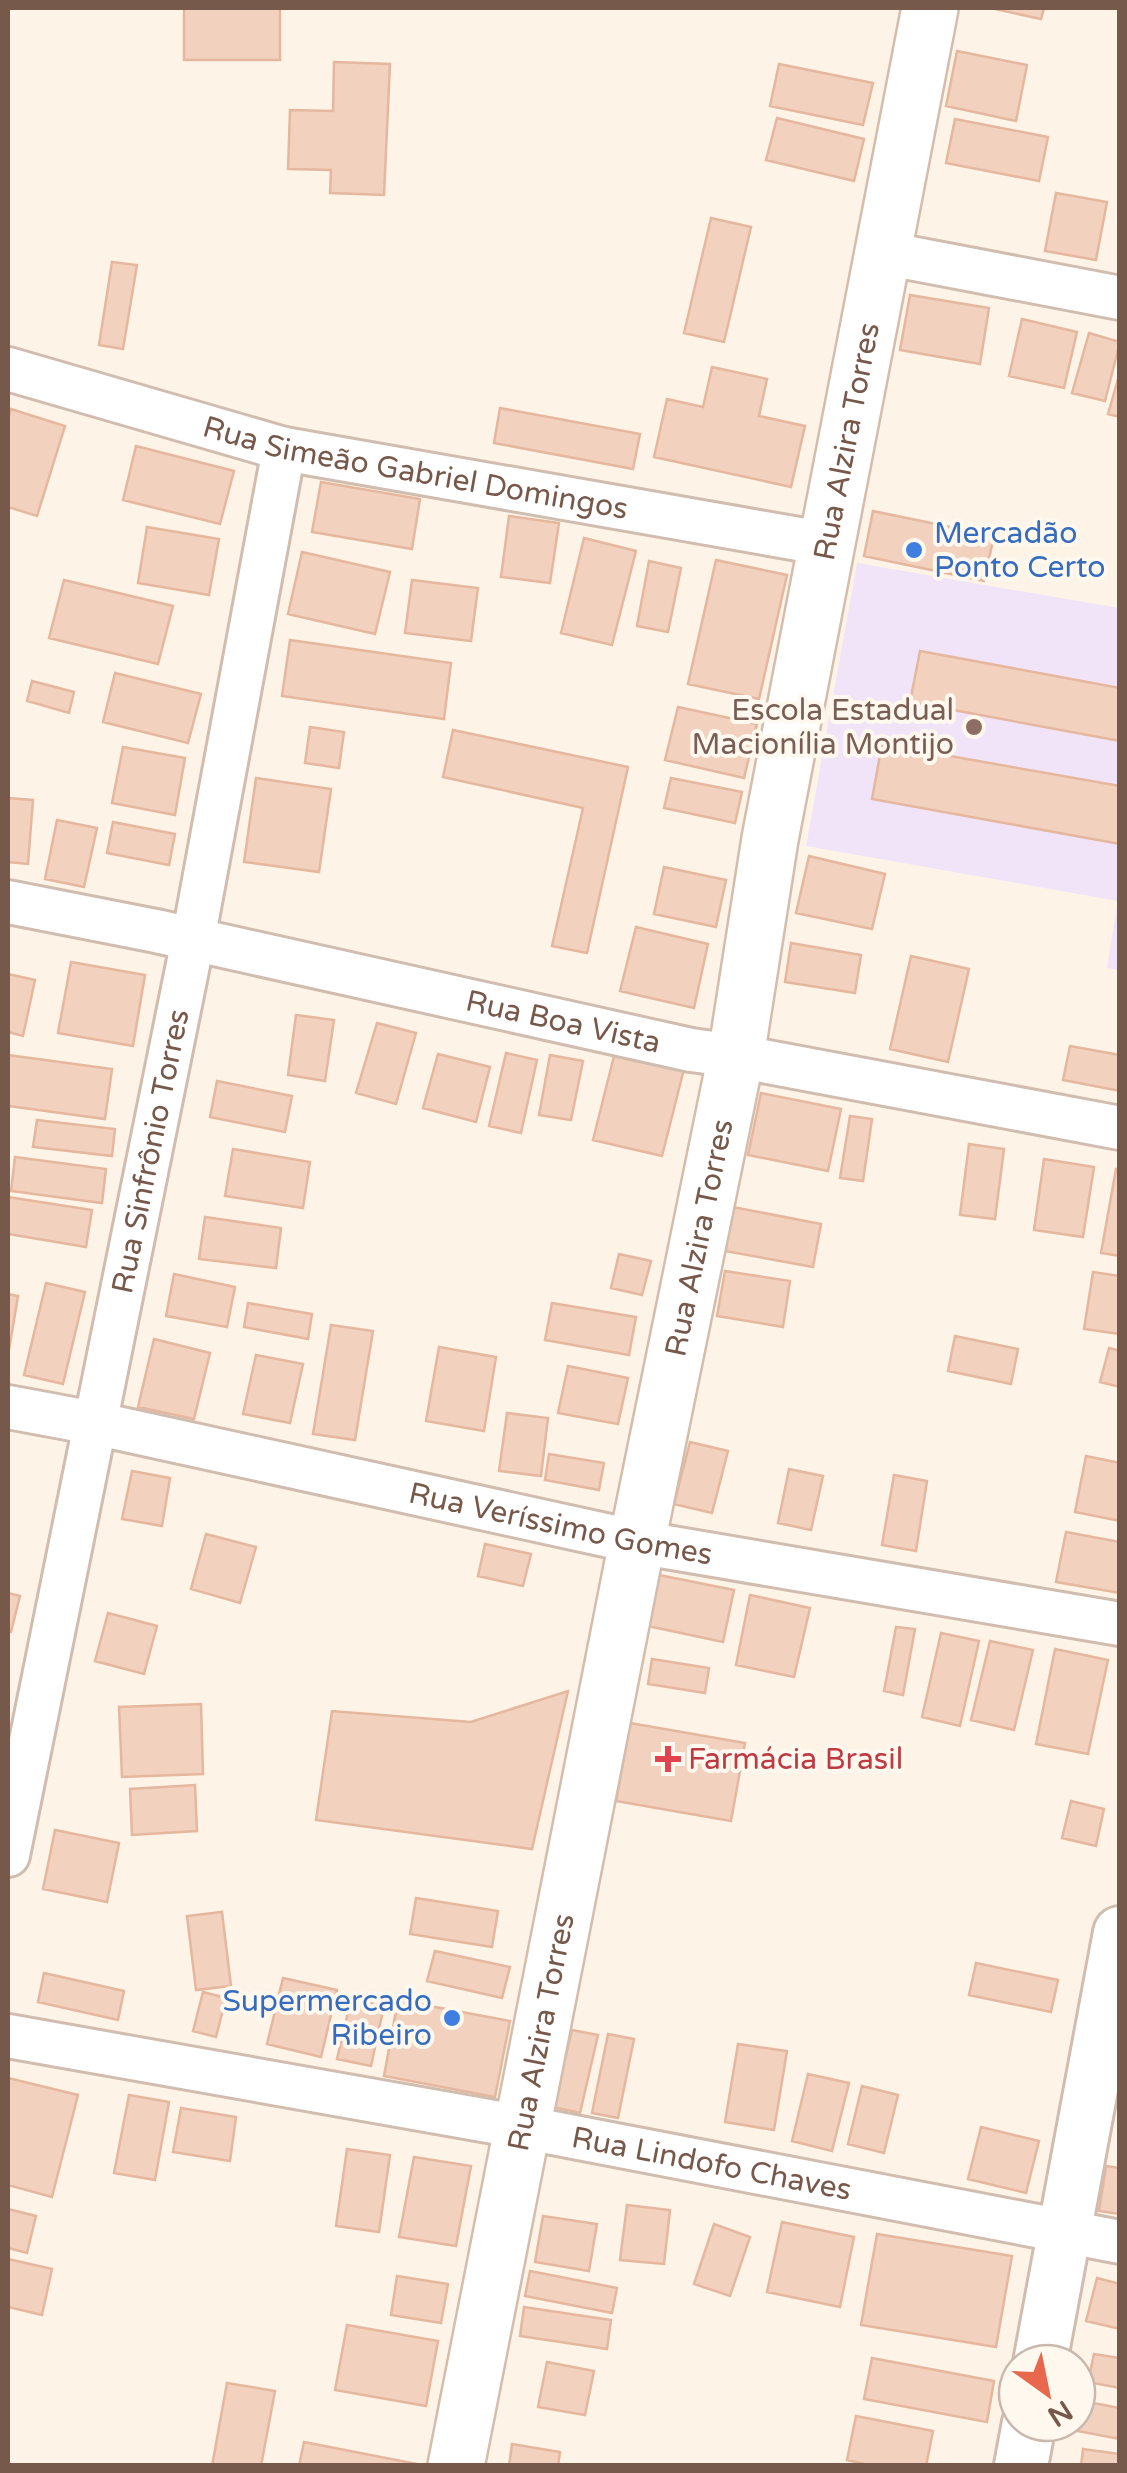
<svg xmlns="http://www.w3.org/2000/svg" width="1127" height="2473" font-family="'Varela Round',sans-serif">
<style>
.education{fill:#f1e4f9}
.building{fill:#f2d1bf;stroke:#e5b79f;stroke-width:2.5}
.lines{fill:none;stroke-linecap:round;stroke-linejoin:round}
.minor-casing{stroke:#d1bdaf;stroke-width:48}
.tertiary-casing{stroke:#d1bdaf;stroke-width:58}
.secondary-casing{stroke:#d4bdad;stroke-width:60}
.minor{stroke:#fff;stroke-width:42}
.tertiary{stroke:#fff;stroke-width:52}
.secondary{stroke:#fff;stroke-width:55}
.shop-dot{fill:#3f7fe0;stroke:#fff8ee;stroke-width:4}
.education-dot{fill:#8d6e63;stroke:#fff8ee;stroke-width:4}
.health-dot{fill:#e0444e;stroke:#fff8ee;stroke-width:4}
.labels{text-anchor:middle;stroke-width:8;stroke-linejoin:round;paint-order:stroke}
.street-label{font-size:30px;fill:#77594b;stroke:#fff8ee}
.shop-label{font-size:30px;fill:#366cbe;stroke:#fff8ee;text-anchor:start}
.education-label{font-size:30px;fill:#785e54;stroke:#fff8ee;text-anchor:end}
.health-label{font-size:30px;fill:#be3a42;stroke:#fff8ee;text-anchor:start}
</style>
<rect width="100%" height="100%" fill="#fdf4e7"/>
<path class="education" d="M857 563 1119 608V970L1107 968 1118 901 806 846Z"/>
<path class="building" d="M184 8H280V60H184Z
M990 8H1044L1041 19Z
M957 51 1027 65 1016 121 946 106Z
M334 62 390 64 384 195 330 193 331 170 288 169 290 110 333 111Z
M779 64 873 83 863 125 770 106Z
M777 118 864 139 854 181 766 160Z
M955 119 1048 137 1039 181 946 163Z
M1056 193 1107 202 1096 260 1045 251Z
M711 218 751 227 724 342 684 333Z
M112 262 137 265 123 349 99 345Z
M910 295 989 308 980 364 900 350Z
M1022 319 1077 332 1064 388 1009 376Z
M1089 333 1120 342 1105 401 1072 393Z
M712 367 767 379 759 416 805 426 791 487 654 457 667 399 703 407Z
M1120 372V417L1108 414Z
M500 408 640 434 633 469 494 443Z
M11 409 65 426 37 516 8 507V419Z
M136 446 234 471 220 524 123 500Z
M321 482 420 499 412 549 312 532Z
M873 511 994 536 984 581 864 556Z
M509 516 559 523 550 583 501 577Z
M147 527 219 539 209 595 138 583Z
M584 538 636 551 612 645 561 633Z
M302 552 390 572 375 634 288 614Z
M716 560 787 575 759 699 688 684Z
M649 561 681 568 668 632 637 626Z
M64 580 173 606 158 664 49 638Z
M412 580 478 588 471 641 405 633Z
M290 640 451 663 444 719 282 696Z
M920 651 1120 688V741L910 702Z
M115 673 201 694 188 743 103 722Z
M32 681 74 692 69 713 27 701Z
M678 707 757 724 744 778 665 760Z
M310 727 344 732 339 768 305 763Z
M453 730 628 767 587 953 552 946 583 808 443 777Z
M882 744 1120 786V844L872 799Z
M123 747 185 758 175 815 112 803Z
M256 778 331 789 319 872 244 862Z
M671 778 742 792 735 823 664 808Z
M8 798 33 800 28 864 8 862Z
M57 820 97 828 84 887 45 879Z
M113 822 175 834 169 865 107 853Z
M809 856 885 874 872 929 796 913Z
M664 867 726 880 716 927 654 914Z
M636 927 708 944 694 1008 620 991Z
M791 943 861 955 855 993 785 982Z
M911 956 969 969 948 1062 890 1049Z
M71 962 145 975 133 1046 58 1033Z
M8 974 35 980 23 1036 8 1032Z
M296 1015 334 1020 325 1081 288 1075Z
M377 1023 416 1033 396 1104 356 1093Z
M1070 1046 1120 1055V1091L1063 1080Z
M615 1052 684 1069 662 1156 593 1140Z
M506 1053 537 1060 521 1133 489 1126Z
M438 1054 490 1067 476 1122 423 1108Z
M8 1055 112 1069 105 1119 8 1106Z
M550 1055 583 1061 571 1120 539 1115Z
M217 1081 292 1096 285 1132 210 1117Z
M761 1093 841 1109 828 1171 748 1155Z
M850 1116 872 1119 863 1181 840 1178Z
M37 1120 115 1129 112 1156 33 1147Z
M969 1144 1004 1149 995 1219 960 1215Z
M233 1149 310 1162 303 1208 225 1196Z
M15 1157 106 1169 102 1203 11 1191Z
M1044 1159 1094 1167 1083 1237 1034 1230Z
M1116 1169 1120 1170V1256L1101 1253Z
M8 1197 92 1210 86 1247 8 1234Z
M733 1207 821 1224 813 1267 725 1251Z
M205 1217 281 1228 276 1268 199 1259Z
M619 1254 651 1261 642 1295 611 1288Z
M725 1271 790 1281 783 1327 717 1316Z
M1093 1272 1120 1276V1334L1084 1329Z
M174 1274 235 1287 227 1327 166 1316Z
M46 1283 85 1292 63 1384 24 1375Z
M8 1294 18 1296 8 1356Z
M248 1303 312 1314 308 1339 244 1327Z
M552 1303 636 1317 629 1355 545 1340Z
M331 1325 373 1331 355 1440 313 1434Z
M955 1336 1018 1349 1011 1384 948 1371Z
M154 1339 210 1353 194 1419 138 1407Z
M439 1347 496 1357 484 1431 426 1421Z
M1109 1348 1120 1351V1387L1100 1382Z
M256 1355 303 1364 290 1423 243 1414Z
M568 1366 628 1378 618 1424 558 1413Z
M507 1413 548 1418 541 1476 499 1471Z
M690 1442 728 1451 712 1513 674 1504Z
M549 1454 604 1463 599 1490 545 1480Z
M1086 1456 1120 1463V1521L1075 1512Z
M789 1469 823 1476 811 1530 778 1523Z
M132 1471 170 1478 162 1526 122 1519Z
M894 1475 927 1481 916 1551 882 1545Z
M1066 1532 1120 1542V1593L1056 1582Z
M206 1534 256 1547 240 1603 191 1589Z
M485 1544 531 1554 523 1586 478 1576Z
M659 1575 734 1590 723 1642 648 1626Z
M8 1593 20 1596 11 1632H8Z
M750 1595 810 1608 794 1677 736 1665Z
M108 1613 157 1626 144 1674 95 1661Z
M896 1627 915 1629 903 1695 884 1691Z
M941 1633 979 1641 960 1726 922 1717Z
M990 1641 1033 1650 1014 1730 971 1720Z
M1055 1649 1108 1660 1088 1754 1036 1744Z
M652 1659 709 1668 705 1693 648 1684Z
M568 1691 532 1849 316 1820 332 1711 471 1722Z
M201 1704 203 1774 122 1777 119 1707Z
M630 1723 745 1743 731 1821 616 1801Z
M195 1785 197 1831 132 1835 130 1789Z
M1071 1801 1104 1809 1096 1846 1062 1838Z
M55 1830 119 1843 107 1902 43 1889Z
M416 1898 498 1911 492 1947 410 1934Z
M222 1912 231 1986 196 1990 187 1916Z
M435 1951 510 1967 502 1998 427 1981Z
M976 1963 1058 1980 1051 2012 969 1995Z
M44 1973 124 1991 118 2020 38 2002Z
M283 1978 337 1990 321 2057 267 2044Z
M203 1992 226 1998 216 2037 193 2031Z
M351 1999 384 2006 371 2066 337 2059Z
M398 2000 510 2021 495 2097 384 2076Z
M572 2030 598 2035 580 2113 553 2107Z
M608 2034 634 2039 618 2118 592 2113Z
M738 2044 787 2051 774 2130 725 2122Z
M808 2074 849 2083 832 2151 792 2141Z
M8 2078 78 2095 52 2197 8 2185Z
M862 2086 898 2095 884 2153 848 2144Z
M129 2095 169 2102 155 2180 114 2173Z
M181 2108 236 2117 230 2161 173 2152Z
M981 2127 1039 2141 1026 2193 968 2179Z
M347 2149 390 2155 379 2232 336 2226Z
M414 2157 471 2166 456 2246 399 2237Z
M1106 2166 1120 2168V2214L1099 2211Z
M627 2205 670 2210 664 2264 620 2260Z
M8 2209 36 2216 27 2253 8 2248Z
M543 2216 597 2224 589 2271 535 2262Z
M782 2222 854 2237 840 2307 767 2292Z
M714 2224 750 2237 730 2296 694 2284Z
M877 2234 1012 2256 996 2347 861 2325Z
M8 2259 52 2269 42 2315 8 2307Z
M530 2271 617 2288 612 2313 525 2296Z
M397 2276 448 2284 441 2323 391 2315Z
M1097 2278 1120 2284V2329L1086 2321Z
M524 2307 611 2320 607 2349 520 2336Z
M347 2325 438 2341 426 2406 335 2390Z
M1094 2354 1120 2358V2388L1088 2382Z
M872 2358 994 2381 987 2422 864 2399Z
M547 2362 594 2371 585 2415 538 2407Z
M227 2383 275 2391 261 2466H212Z
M1077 2400 1120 2408V2439L1067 2429 1068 2423H1077Z
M856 2416 933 2431 926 2466H873L847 2460Z
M304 2442 417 2464V2466H299Z
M512 2444 560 2452 558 2466H509Z
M1083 2449 1120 2454V2466H1081Z"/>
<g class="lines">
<defs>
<g id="minor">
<path d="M884 253 1120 298"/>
<path id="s1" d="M8 369 284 449 827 544"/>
<path id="s2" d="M8 902 156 931 691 1050 736 1056 1120 1128"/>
<path id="s3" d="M8 1407 94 1423 637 1542 1120 1624"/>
<path id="s4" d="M8 1855 193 940 284 449"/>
<path id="s5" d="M8 2036 522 2127 1120 2242"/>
</g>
<path id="tertiary" d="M1040 2363 1120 1933
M1021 2466 1029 2423"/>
<g id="secondary">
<path id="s6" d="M456 2466 637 1542 736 1056 770 839 930 8"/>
</g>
</defs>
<use href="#minor" class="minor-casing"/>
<use href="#tertiary" class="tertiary-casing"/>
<use href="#secondary" class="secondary-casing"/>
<use href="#minor" class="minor"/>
<use href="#tertiary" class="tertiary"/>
<use href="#secondary" class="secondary"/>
</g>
<g class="shop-dot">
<circle cx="914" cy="550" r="10"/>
<circle cx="452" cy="2018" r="10"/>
</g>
<circle class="education-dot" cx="974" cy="727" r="10"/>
<path class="health-dot" d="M663 1744h10v10h10v10h-10v10h-10v-10h-10v-10h10z"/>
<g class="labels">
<g class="street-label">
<text dy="10" stroke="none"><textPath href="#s6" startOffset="2062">Rua Alzira Torres</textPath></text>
<text dy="10" stroke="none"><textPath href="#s1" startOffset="420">Rua Simeão Gabriel Domingos</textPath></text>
<text dy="10" stroke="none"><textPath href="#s2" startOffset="568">Rua Boa Vista</textPath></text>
<text dy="10" stroke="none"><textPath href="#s4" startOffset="718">Rua Sinfrônio Torres</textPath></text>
<text dy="10" stroke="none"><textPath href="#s6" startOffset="1252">Rua Alzira Torres</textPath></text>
<text dy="10" stroke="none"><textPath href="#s3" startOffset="565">Rua Veríssimo Gomes</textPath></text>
<text dy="10" stroke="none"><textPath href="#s6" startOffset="442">Rua Alzira Torres</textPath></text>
<text dy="10" stroke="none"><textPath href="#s5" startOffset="715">Rua Lindofo Chaves</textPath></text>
</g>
<g class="shop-label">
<text x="934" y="543">Mercadão<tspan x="934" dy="34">Ponto Certo</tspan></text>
<text x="432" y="2011" text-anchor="end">Supermercado<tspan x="432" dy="34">Ribeiro</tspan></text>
</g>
<g class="education-label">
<text x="954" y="720">Escola Estadual<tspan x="954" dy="34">Macionília Montijo</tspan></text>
</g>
<g class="health-label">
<text x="688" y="1769">Farmácia Brasil</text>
</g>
</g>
<rect width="1127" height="2473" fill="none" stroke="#77594b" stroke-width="20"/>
<g transform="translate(1047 2393) rotate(147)"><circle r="48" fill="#fff8ee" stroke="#c9b8ad" stroke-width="2.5"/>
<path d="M0-8L18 38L0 25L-18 38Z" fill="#e7684c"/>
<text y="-15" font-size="28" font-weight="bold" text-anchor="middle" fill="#77594b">N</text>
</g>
</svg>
